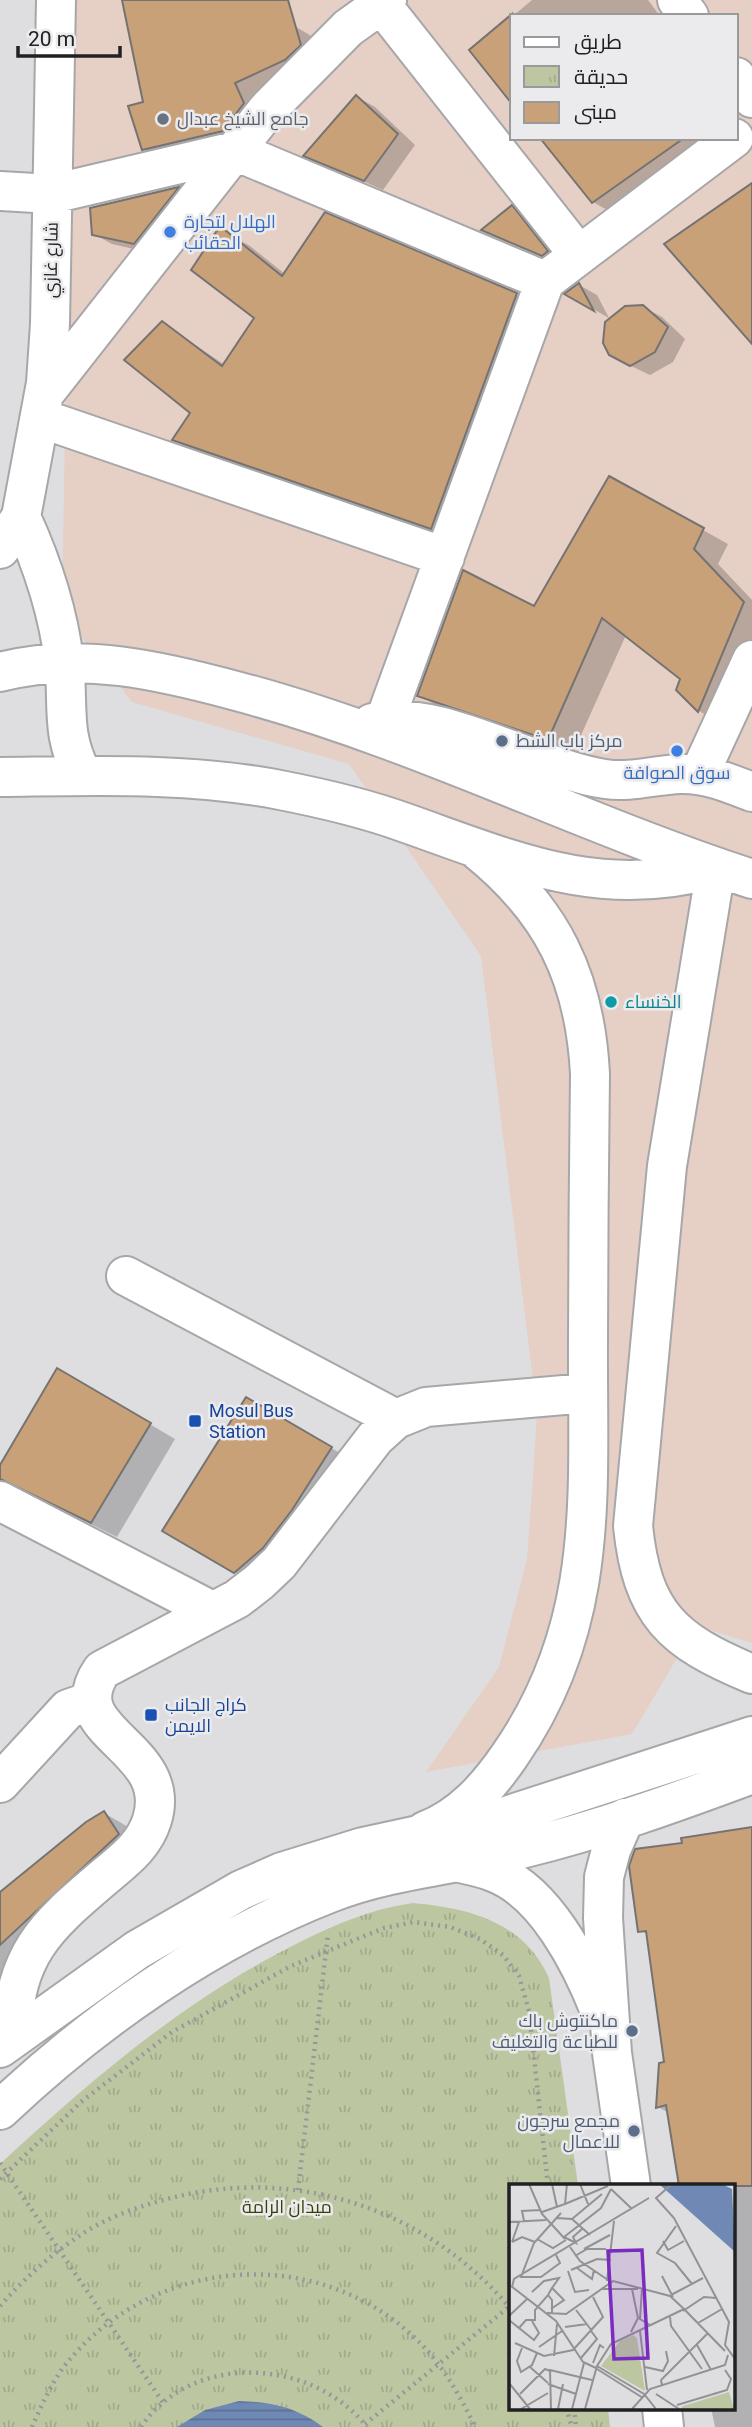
<svg xmlns="http://www.w3.org/2000/svg" width="752" height="2427" font-family="Roboto,Cairo,sans-serif">
<style>
.commercial{fill:#e6cfc4;fill-rule:evenodd}
.park{fill:url(#park-tufts)}
.water{fill:url(#water-rules)}
.shadow{fill:#0003}
.building{fill:#c9a179;stroke:#757372;stroke-width:2}
.lines{fill:none;stroke-linecap:round;stroke-linejoin:round}
.minor-casing{stroke:#a7a7aa;stroke-width:42}
.major-casing{stroke:#a7a7aa;stroke-width:42}
.path{stroke:#979798;stroke-width:4.5;stroke-dasharray:2 5;stroke-linecap:butt}
.minor{stroke:#fff;stroke-width:38}
.major{stroke:#fff;stroke-width:38}
.worship-dot{fill:#6b7280;stroke:#ebebed;stroke-width:2.5}
.shop-dot{fill:#3f7fe0;stroke:#ebebed;stroke-width:2.5}
.service-dot{fill:#5c6f8a;stroke:#ebebed;stroke-width:2.5}
.culture-dot{fill:#0f9aa8;stroke:#ebebed;stroke-width:2.5}
.transit-dot{fill:#1a4fb4;stroke:#ebebed;stroke-width:2.5}
.labels{text-anchor:middle;stroke-width:5;stroke-linejoin:round;paint-order:stroke}
.worship-label{font-size:18px;fill:#5b616d;stroke:#ebebed;text-anchor:start}
.shop-label{font-size:18px;fill:#366cbe;stroke:#ebebed;text-anchor:start}
.street-label{font-size:18px;fill:#212122;stroke:#ebebed}
.service-label{font-size:18px;fill:#4e5e75;stroke:#ebebed;text-anchor:end}
.culture-label{font-size:18px;fill:#0d838f;stroke:#ebebed;text-anchor:start}
.transit-label{font-size:18px;fill:#164399;stroke:#ebebed;text-anchor:start}
.park-label{font-size:18px;fill:#374205;stroke:#ebebed}
.inset-road{fill:none;stroke:#929294;stroke-width:2}
.view{fill:#7b2cbf;fill-opacity:0.15;stroke:#7b2cbf;stroke-width:3.5}
.inset-edge{fill:none;stroke:#212122;stroke-width:3.5}
</style>
<defs>
<pattern id="park-tufts" width="24" height="20" patternUnits="userSpaceOnUse" patternTransform="scale(1.75)"><rect width="24" height="20" fill="#bcc7a2"/><path d="M3 7l-1-3M5 7V3M7 7l1-3M15 17l-1-3M17 17v-4M19 17l1-3" fill="none" stroke="#a1ab8b"/></pattern>
<pattern id="water-rules" width="6" height="5" patternUnits="userSpaceOnUse" patternTransform="scale(1.75)"><rect width="6" height="5" fill="#7089b4"/><path d="M0 2.5h6" fill="none" stroke="#5c7092"/></pattern>
</defs>
<rect width="100%" height="100%" fill="#dedee0"/>
<path class="commercial" d="M72 0H752V1643L696 1626 632 1734 426 1772 499 1667 527 1559 534 1463 537 1413 481 956 349 764 132 702 62 612ZM512 16H736V138H512Z"/>
<path class="park" d="M413 1903C469 1908 524 1922 549 1978L578 2185 510 2186V2408H608L610 2427H0V2164C92 2079 185 1999 298 1943 336 1924 371 1909 413 1903Z"/>
<path class="water" d="M239 2401C271 2402 296 2407 323 2427H177L205 2410Z"/>
<path class="shadow" d="M126 0H250L318 40 267 118 167 163 143 149 145 103Z
M532 0H648L660 16H513Z
M357 97 375 107 415 145 383 190 305 155Z
M542 138H736L625 220 593 202Z
M179 188 196 198 152 253 112 244 94 234 92 209Z
M512 207 530 217 561 265 484 230Z
M326 215 517 295 547 312 462 545 204 457 174 440 193 412 162 323 225 365 256 318 220 229 250 246 285 274Z
M579 285 597 295 609 318 567 294Z
M643 307 662 317 685 339 673 362 650 375 629 365Z
M703 530 728 544 718 564 752 600V656L724 725 699 711 678 690 682 678 626 635 573 753 444 710 419 695 535 609Z
M58 1370 175 1439 117 1537 0 1479V1468Z
M247 1399 340 1453 244 1577 164 1530Z
M104 1813 130 1828 49 1940 0 1981V1894Z
M752 1829V2427H715L711 2408H733V2186L669 2113 658 2107 666 2063 648 1935 640 1930 684 1844Z"/>
<path class="building" d="M122 0H288L301 45 285 60 235 83 244 103 223 131 142 150 128 106 143 102Z
M512 14V104L469 50Z
M356 95 398 134 364 181 303 156Z
M540 138H684L592 203Z
M752 183V344L664 244Z
M179 187 134 244 92 235 90 208Z
M512 205 548 251 542 256 481 230Z
M325 212 517 293 431 529 172 440 190 413 124 360 162 321 222 366 254 318 191 270 220 226 282 276Z
M579 283 594 311 564 294Z
M643 305 668 327 655 352 630 366 609 355 603 343 605 322 625 306Z
M609 476 704 528 694 549 744 602 698 712 676 690 680 679 602 618 548 740 417 696 463 570 534 606Z
M57 1368 151 1423 91 1523 0 1479V1465Z
M246 1397 332 1447 292 1510 263 1548 234 1573 162 1531Z
M104 1811 119 1834 0 1945V1892L86 1822Z
M752 1827V2186H679L666 2105 656 2108 659 2063 664 2062 646 1931 638 1932 629 1866 635 1849 682 1843 681 1838Z"/>
<g class="lines">
<defs>
<path id="minor" d="M677 0 689 16
M381 4 579 255
M736 77 752 98
M0 191 52 194 235 151 545 281
M44 394 267 110 348 28 387 0
M40 418 445 557
M21 517C42 563 58 610 64 661 69 705 60 734 83 776
M0 549 21 517 46 383 50 324 56 0
M0 672C79 651 163 671 240 692 416 739 579 823 752 879
M385 720 545 281 734 138
M372 723C436 706 536 769 605 779 631 783 654 775 680 774 705 773 729 783 752 792
M699 775 752 660
M0 777C94 776 187 772 280 790 321 798 364 808 403 822 512 860 599 901 716 868
M716 868 667 1166 633 1526C642 1614 672 1641 752 1674
M126 1276 396 1419
M0 1501 212 1611
M0 1783 68 1709 91 1701
M625 1818 611 1850 604 1877 603 1918 612 2053 631 2186
M425 1831C462 1817 488 1787 510 1755 602 1622 587 1492 588 1340 588 1251 589 1163 590 1074 585 977 552 910 476 849
M456 1862C468 1865 481 1867 493 1872 545 1891 581 1963 600 2011
M12 2038C14 1950 48 1925 110 1872 128 1857 145 1843 152 1820 175 1746 58 1733 102 1670L237 1599 259 1582 279 1563 375 1438 396 1419 426 1407 587 1393
M662 2408 664 2427"/>
<path id="major" d="M0 2048 137 1950 241 1890 282 1872 363 1847 506 1816 752 1736
M0 2110C94 2021 209 1940 330 1893 392 1869 457 1865 521 1849 599 1830 677 1802 752 1774"/>
</defs>
<use href="#minor" class="minor-casing"/>
<use href="#major" class="major-casing"/>
<path class="path" d="M0 2163 164 2404
M0 2179 81 2102 172 2032 291 1966 384 1928 414 1922 450 1927 480 1939 503 1955 519 1976 529 2011 548 2186
M298 2190 328 1934
M0 2306C24 2279 49 2256 79 2236 105 2218 137 2207 167 2199 294 2165 426 2208 510 2308
M566 2408 572 2427
M574 2408 576 2427
M365 2424 510 2306
M32 2427C42 2404 54 2377 71 2358 158 2257 314 2245 413 2336 440 2361 459 2393 475 2427
M141 2427C192 2351 313 2358 367 2427"/>
<use href="#minor" class="minor"/>
<use href="#major" class="major"/>
</g>
<circle class="worship-dot" cx="163" cy="119" r="7"/>
<g class="shop-dot">
<circle cx="170" cy="232" r="7"/>
<circle cx="677" cy="751" r="7"/>
</g>
<g class="service-dot">
<circle cx="502" cy="741" r="7"/>
<circle cx="632" cy="2031" r="7"/>
<circle cx="634" cy="2131" r="7"/>
</g>
<circle class="culture-dot" cx="611" cy="1002" r="7"/>
<g class="transit-dot">
<rect x="188" y="1414" width="14" height="14" rx="3.5"/>
<rect x="144" y="1708" width="14" height="14" rx="3.5"/>
</g>
<g class="labels">
<g class="worship-label">
<text x="177" y="125">جامع الشيخ عبدال</text>
</g>
<g class="shop-label">
<text x="184" y="228">الهلال لتجارة<tspan x="184" dy="21">الحقائب</tspan></text>
<text x="677" y="779" text-anchor="middle">سوق الصوافة</text>
</g>
<g class="street-label">
<text transform="translate(51 260) rotate(-89)" y="6">شارع غازي</text>
</g>
<g class="service-label">
<text x="516" y="747" text-anchor="start">مركز باب الشط</text>
<text x="618" y="2027">ماكنتوش باك<tspan x="618" dy="21">للطباعة والتغليف</tspan></text>
<text x="620" y="2127">مجمع سرجون<tspan x="620" dy="21">للاعمال</tspan></text>
</g>
<g class="culture-label">
<text x="625" y="1008">الخنساء</text>
</g>
<g class="transit-label">
<text x="209" y="1417">Mosul Bus<tspan x="209" dy="21">Station</tspan></text>
<text x="165" y="1711">كراج الجانب<tspan x="165" dy="21">الايمن</tspan></text>
</g>
<g class="park-label">
<text x="287" y="2213">ميدان الرامة</text>
</g>
</g>
<g transform="translate(509 2184)">
<rect width="226" height="226" fill="#dedee0"/>
<path d="M124 151 128 154 136 207 92 182 111 157ZM220 208 225 225H172L174 222Z" fill="#bcc7a2"/>
<path d="M150 0H213L223 5 226 68Z" fill="#7089b4"/>
<path class="inset-road" d="M20 0 33 30 56 55M43 0 48 23M71 0 79 20M163 0 147 14 165 34 220 138 216 161 226 175M102 5 123 25M56 20 99 2M33 28 56 20 58 0M47 34 63 35 81 51M63 35 93 10M15 37 13 27 31 26M0 38 37 36M167 42 148 69 166 79 183 100M73 45 64 53 67 59 55 53 92 24 102 5M28 55 44 64 57 56M154 57 159 66 175 57M3 58 13 53 26 58M3 58 10 38M61 63 71 77 99 96M75 65 101 51M47 71 51 79 32 93H12L25 59 52 29M66 72 78 65H97M68 84 83 95 85 86M62 86 88 75 102 76M59 87 66 108 80 106M153 92 164 113M98 97 105 37M2 102 47 137 74 178 87 184M3 103 5 95 140 14M133 104 131 135 141 141M93 105H129M23 108 35 97 50 94 43 104M39 111 43 104 55 116 42 125M162 111 194 94M175 125 216 167M67 126 83 147M174 127 195 113 207 114M38 129 57 130 104 97 161 112 175 125M0 132 18 115M161 133 162 142 193 185M0 136 10 144 17 136H26V126L39 111 43 116V130M189 139 213 125M56 143 78 140M10 144 25 156 30 149 23 137M131 147 138 206M122 148 129 134 123 105M6 159 35 172 64 166 94 133 84 113M188 161 202 186M30 163 53 147M13 164 8 177 12 188 23 181 28 169M45 172 48 140M72 174 88 155 82 147M84 179 91 161 95 164M88 182 135 210 147 225M21 183 39 199M136 183 154 187 159 177 157 167M88 185 134 214M0 199 21 225M39 200 67 210M153 201 152 196 199 149M11 210 36 185 41 187M147 210 170 225M168 221 218 206 222 195 216 186M12 225 39 209M42 225 41 186 83 196M49 225 54 200M63 225 75 179M76 225 88 182 102 160 175 125M123 225 141 205 216 181 219 171"/>
<path class="view" d="M133 66 139 174 105 175 99 67Z"/>
<rect width="226" height="226" class="inset-edge"/>
</g>
<rect x="510" y="14" width="228" height="126" fill="#ebebed" stroke="#9a9a9c" stroke-width="2"/>
<rect x="524" y="37" width="35" height="10" fill="#ffffff" stroke="#9a9a9c" stroke-width="2"/>
<text x="574" y="49" font-size="21" fill="#212122">طريق</text>
<rect x="524" y="66" width="35" height="21" fill="url(#park-tufts)" stroke="#9a9a9c" stroke-width="2"/>
<text x="574" y="84" font-size="21" fill="#212122">حديقة</text>
<rect x="524" y="102" width="35" height="21" fill="#c9a179" stroke="#9a9a9c" stroke-width="2"/>
<text x="574" y="119" font-size="21" fill="#212122">مبنى</text>
<path d="M18 46v10h102v-10" fill="none" stroke="#212122" stroke-width="3.5"/>
<text x="28" y="46" font-size="21" fill="#212122" stroke="#ebebed" stroke-width="5" paint-order="stroke">20 m</text>
</svg>
